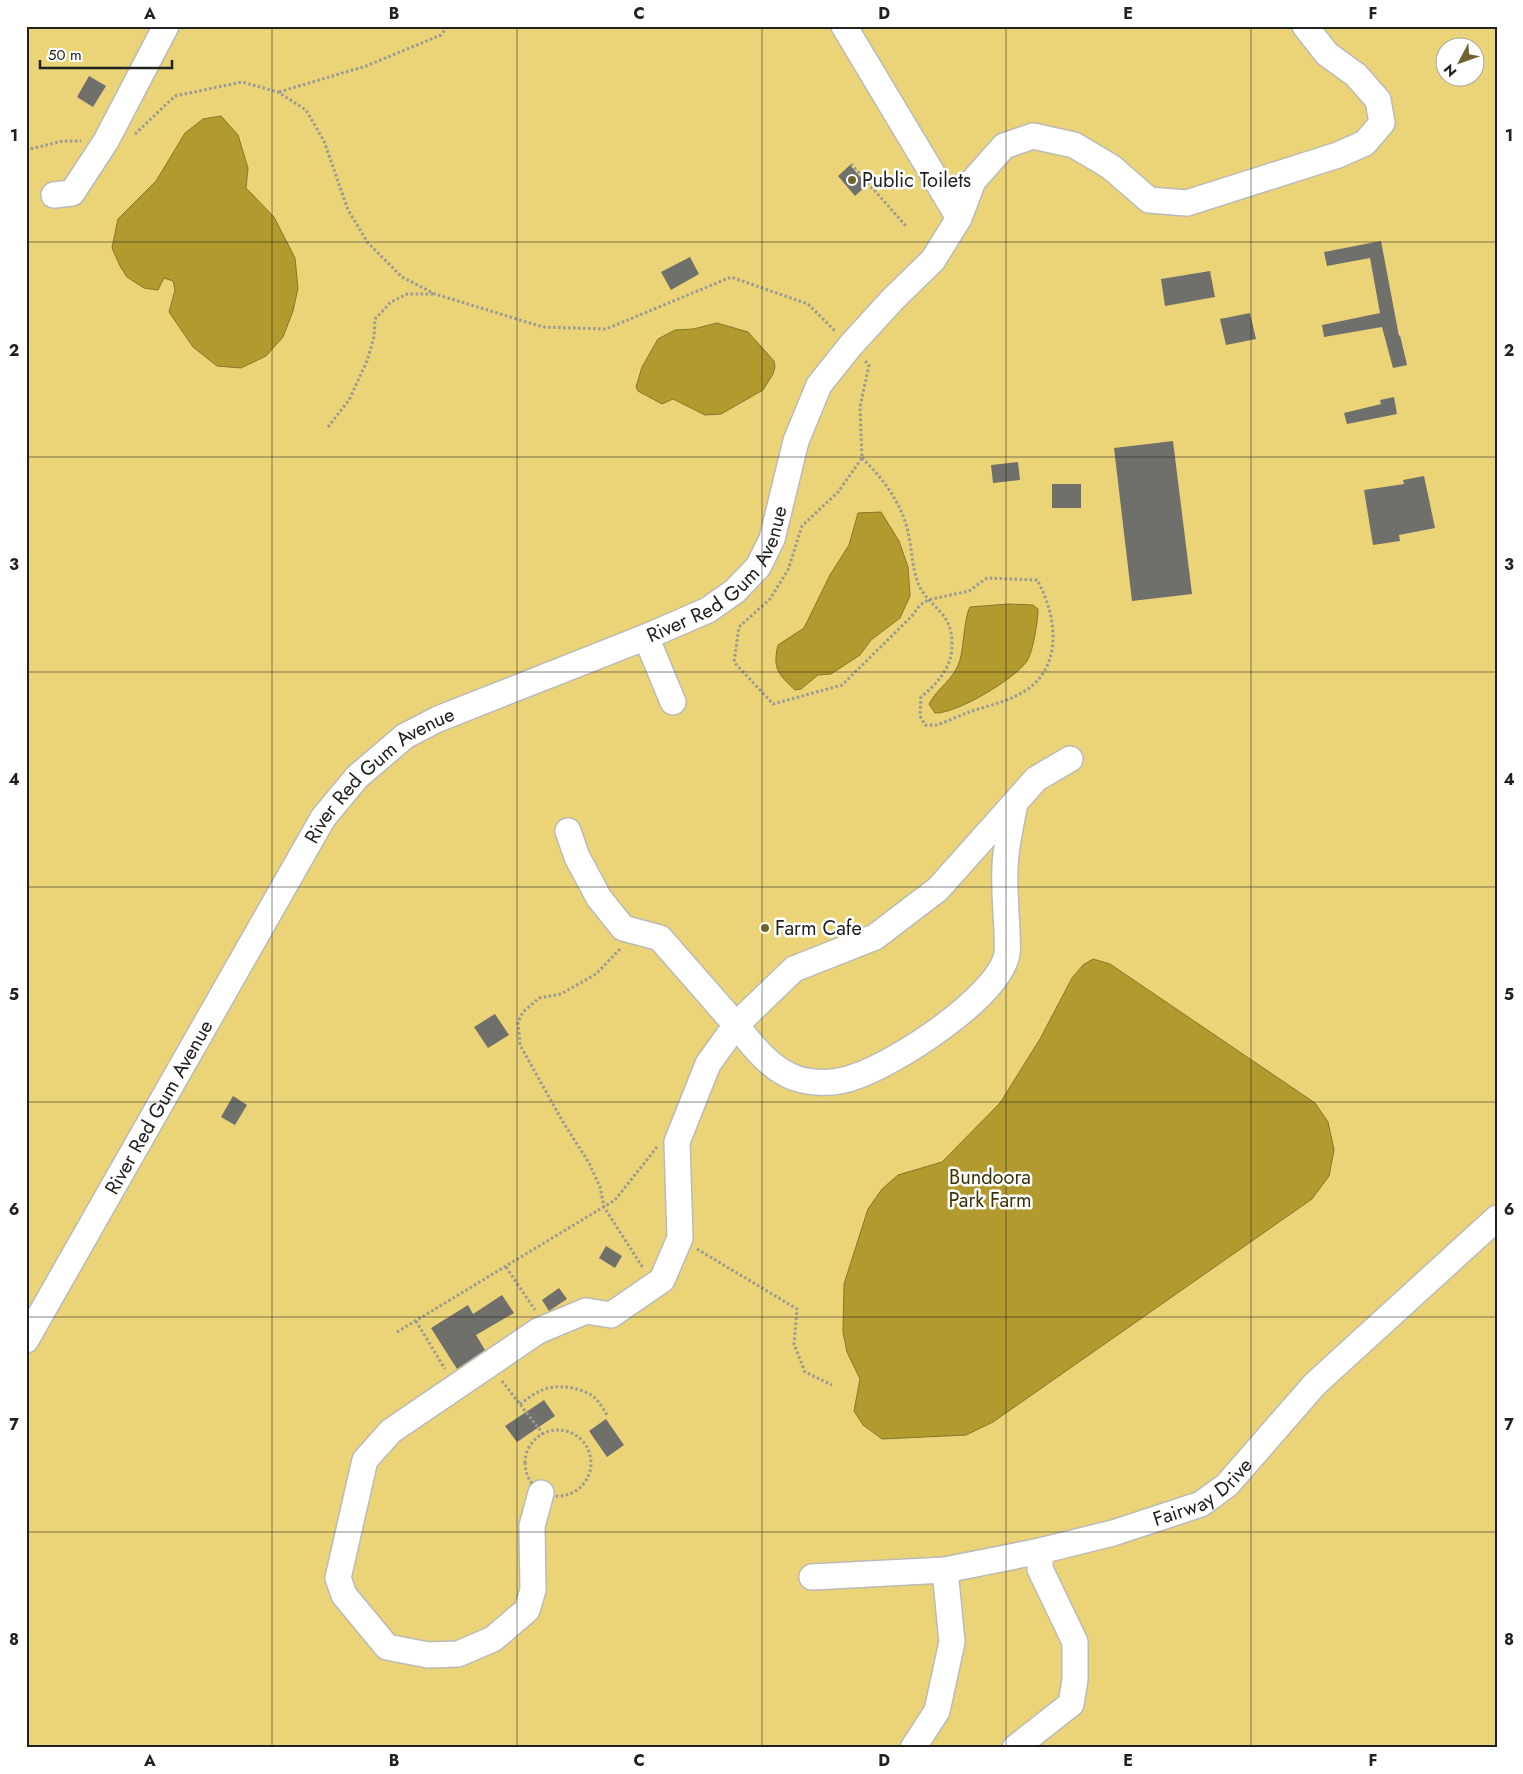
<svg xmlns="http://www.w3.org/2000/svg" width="1523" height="1774" font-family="Jost,sans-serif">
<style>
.green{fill:#ebd477;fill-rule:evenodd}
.water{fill:#b29a2e;stroke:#86762a}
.building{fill:#6f6f6b}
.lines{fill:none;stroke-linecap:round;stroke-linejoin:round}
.minor-casing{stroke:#bbbab6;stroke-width:28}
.path{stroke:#999996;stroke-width:3;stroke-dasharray:2.5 2.5;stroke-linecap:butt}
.minor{stroke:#fff;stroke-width:25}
.grid{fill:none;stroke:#212120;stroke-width:1;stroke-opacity:0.55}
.poi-dot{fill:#6f622f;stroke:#fff;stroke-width:2}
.labels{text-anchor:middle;stroke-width:5;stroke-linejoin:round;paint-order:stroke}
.poi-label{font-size:20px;fill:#212120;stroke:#fff;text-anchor:start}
.street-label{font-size:20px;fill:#212120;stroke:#fff}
.park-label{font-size:20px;fill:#3c3204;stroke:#fff}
.neatline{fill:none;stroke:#212120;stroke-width:2}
.grid-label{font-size:16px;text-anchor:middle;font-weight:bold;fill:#212120}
</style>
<rect width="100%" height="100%" fill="#efeeea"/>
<path class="green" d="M26 26H1497V1748H26ZM1446 48H1476V78H1446Z"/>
<path class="water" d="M221 116 238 135 248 168 246 188 274 217 295 258 298 288 293 311 283 337 266 356 241 368 217 366 193 347 169 312 175 290 173 281 164 278 158 290 144 288 127 277 120 266 112 248 118 219 156 181 185 133 203 119Z
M717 323 748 332 774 361 775 367 773 374 763 390 721 414 705 415 673 399 662 404 638 391 636 387 642 367 658 339 675 330 693 329Z
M881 512 899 541 908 567 910 596 900 618 871 640 860 655 831 674 818 675 801 689 795 690C779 675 772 669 778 645L804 628 830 575 849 545 858 513Z
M1008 604 1033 605 1038 609C1038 621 1033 652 1027 661 1015 679 956 714 935 713L929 704C938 687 954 680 960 660 964 646 964 618 970 607Z
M1093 959 1110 964 1315 1103 1328 1122 1334 1150 1329 1176 1312 1199 993 1422 966 1435 882 1439 863 1425 854 1411 860 1379 847 1352 843 1332 844 1284 868 1209 882 1189 898 1175 942 1162 1000 1103 1040 1039 1072 978 1083 965Z"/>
<path class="building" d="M89 76 106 86 93 107 77 97Z
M850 165 867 185 855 196 838 176Z
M1381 241 1399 336 1400 335 1407 365 1393 368 1382 327 1324 337 1322 325 1380 313 1370 258 1327 266 1324 252Z
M690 257 699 274 671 290 661 272Z
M1210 271 1215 297 1165 306 1161 279Z
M1250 313 1256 339 1226 345 1220 319Z
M1394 397 1397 414 1347 424 1344 413 1381 404 1380 400Z
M1173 441 1192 594 1132 601 1114 448Z
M1018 462 1020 480 993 483 991 465Z
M1424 476 1435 528 1399 535 1400 541 1373 545 1364 490 1404 484 1403 480Z
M1052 484H1081V508H1052Z
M495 1014 509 1035 488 1048 474 1027Z
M233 1096 247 1105 235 1125 221 1117Z
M606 1246 622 1256 615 1268 599 1258Z
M559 1288 567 1299 549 1311 542 1300Z
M502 1295 514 1313 476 1335 485 1350 457 1369 431 1328 468 1305 473 1314Z
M544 1400 555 1416 517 1442 505 1426Z
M606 1419 624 1445 607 1457 589 1431Z"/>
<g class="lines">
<defs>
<g id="minor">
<path d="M844 26 959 218"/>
<path d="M54 195 72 193 106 141 166 26"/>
<path d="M646 637 673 702"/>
<path d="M1015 803C1011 824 1006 845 1005 866 1004 888 1006 909 1007 931 1007 938 1008 947 1007 954 999 997 895 1064 854 1077 836 1084 813 1084 795 1078 770 1069 752 1045 736 1025L794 969 875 937 938 889 1036 779 1070 759"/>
<path id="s1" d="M26 1340 323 818 357 777 405 736 438 719 646 637 708 610 735 591 758 567 772 539 796 441 819 385 851 345 893 299 933 260 959 218 973 181 1004 146 1033 136 1074 145 1111 167 1149 200 1187 203 1338 155 1365 143 1382 123 1378 100 1356 75 1327 54 1305 26"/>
<path d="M541 1493 532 1526 533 1590 527 1610 493 1639 458 1654 428 1655 387 1647 344 1595 338 1578 365 1460 391 1431 538 1331 586 1311 611 1315 662 1280 680 1238 677 1142 708 1064 736 1025 660 938 623 928 599 898 577 857 568 831"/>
<path id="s2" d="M812 1577 945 1570 1040 1551 1113 1533 1201 1504 1227 1485 1315 1384 1497 1218"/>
<path d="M913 1748 937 1711 952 1642 945 1570"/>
<path d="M1015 1748 1071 1704 1075 1680V1642L1040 1569V1551"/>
</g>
</defs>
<use href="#minor" class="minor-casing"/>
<path class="path" d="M279 92 366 66 441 35 448 26
M135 134 175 96 242 82 278 92 306 110 324 141 348 210 368 243 402 277 435 294 543 327 606 329 731 277 808 304 836 332
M26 150 63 141H81
M851 164 906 226
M328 427 349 400 367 361 374 337 375 319 391 302 407 294H434
M862 458C883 478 902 504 908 532 912 548 912 570 919 585 929 608 952 611 952 643 953 666 938 683 921 697L920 716 925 725H937C948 721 959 716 969 712 990 705 1016 700 1033 685 1063 658 1055 611 1037 580L987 578 969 591 928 600 920 605 912 616 842 685 773 704 734 662 739 627 770 599 788 570 802 526 838 492 862 458 860 407 869 365 865 361
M620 949 596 974 561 994 539 998 523 1012 518 1022 520 1045 563 1122 589 1163 600 1187 604 1207 643 1268
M697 1249 797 1309 794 1344 805 1372 832 1385
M506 1267 535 1310
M416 1321 445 1369
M397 1332 615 1200 657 1147
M502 1381 543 1434
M520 1404C526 1400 533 1394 540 1391 555 1383 584 1387 596 1399 600 1403 604 1410 607 1415
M525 1463a33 33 0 1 1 66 0a33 33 0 1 1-66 0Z"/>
<use href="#minor" class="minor"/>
</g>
<path class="grid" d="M272 26V1748M517 26V1748M762 26V1748M1006 26V1748M1251 26V1748M26 242H1497M26 457H1497M26 672H1497M26 887H1497M26 1102H1497M26 1317H1497M26 1532H1497"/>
<g class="poi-dot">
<circle cx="852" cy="180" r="5"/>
<circle cx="765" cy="928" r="5"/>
</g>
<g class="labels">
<g class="poi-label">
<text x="862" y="187">Public Toilets</text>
<text x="775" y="935">Farm Cafe</text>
</g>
<g class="street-label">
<text dy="7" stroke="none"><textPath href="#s1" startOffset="1078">River Red Gum Avenue</textPath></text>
<text dy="7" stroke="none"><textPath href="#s1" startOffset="672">River Red Gum Avenue</textPath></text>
<text dy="7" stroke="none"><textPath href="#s1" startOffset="268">River Red Gum Avenue</textPath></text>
<text dy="7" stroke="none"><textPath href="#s2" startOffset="405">Fairway Drive</textPath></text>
</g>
<g class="park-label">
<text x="990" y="1184">Bundoora<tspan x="990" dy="23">Park Farm</tspan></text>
</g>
</g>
<rect width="1523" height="1774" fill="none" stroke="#ffffff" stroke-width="55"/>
<g transform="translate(1460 62) rotate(229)"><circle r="24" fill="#ffffff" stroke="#a6a6a6"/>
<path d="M0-4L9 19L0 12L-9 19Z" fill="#6f622f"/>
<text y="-8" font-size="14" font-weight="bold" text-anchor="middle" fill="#212120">N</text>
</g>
<path d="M40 60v8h132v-8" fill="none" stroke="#212120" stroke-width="2.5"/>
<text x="48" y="60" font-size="15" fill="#212120" stroke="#ffffff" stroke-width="4" paint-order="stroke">50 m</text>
<rect x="28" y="28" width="1468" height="1718" class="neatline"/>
<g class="grid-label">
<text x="150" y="19">A</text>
<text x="394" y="19">B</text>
<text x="639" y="19">C</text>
<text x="884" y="19">D</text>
<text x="1128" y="19">E</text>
<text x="1373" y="19">F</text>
<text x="14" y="141">1</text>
<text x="1509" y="141">1</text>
<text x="14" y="356">2</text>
<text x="1509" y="356">2</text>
<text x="14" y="570">3</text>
<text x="1509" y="570">3</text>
<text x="14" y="785">4</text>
<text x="1509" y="785">4</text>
<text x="14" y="1000">5</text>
<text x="1509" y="1000">5</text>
<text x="14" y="1215">6</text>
<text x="1509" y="1215">6</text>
<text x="14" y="1430">7</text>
<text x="1509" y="1430">7</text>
<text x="14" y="1645">8</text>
<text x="1509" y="1645">8</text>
<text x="150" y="1766">A</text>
<text x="394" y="1766">B</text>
<text x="639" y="1766">C</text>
<text x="884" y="1766">D</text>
<text x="1128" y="1766">E</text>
<text x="1373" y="1766">F</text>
</g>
</svg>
